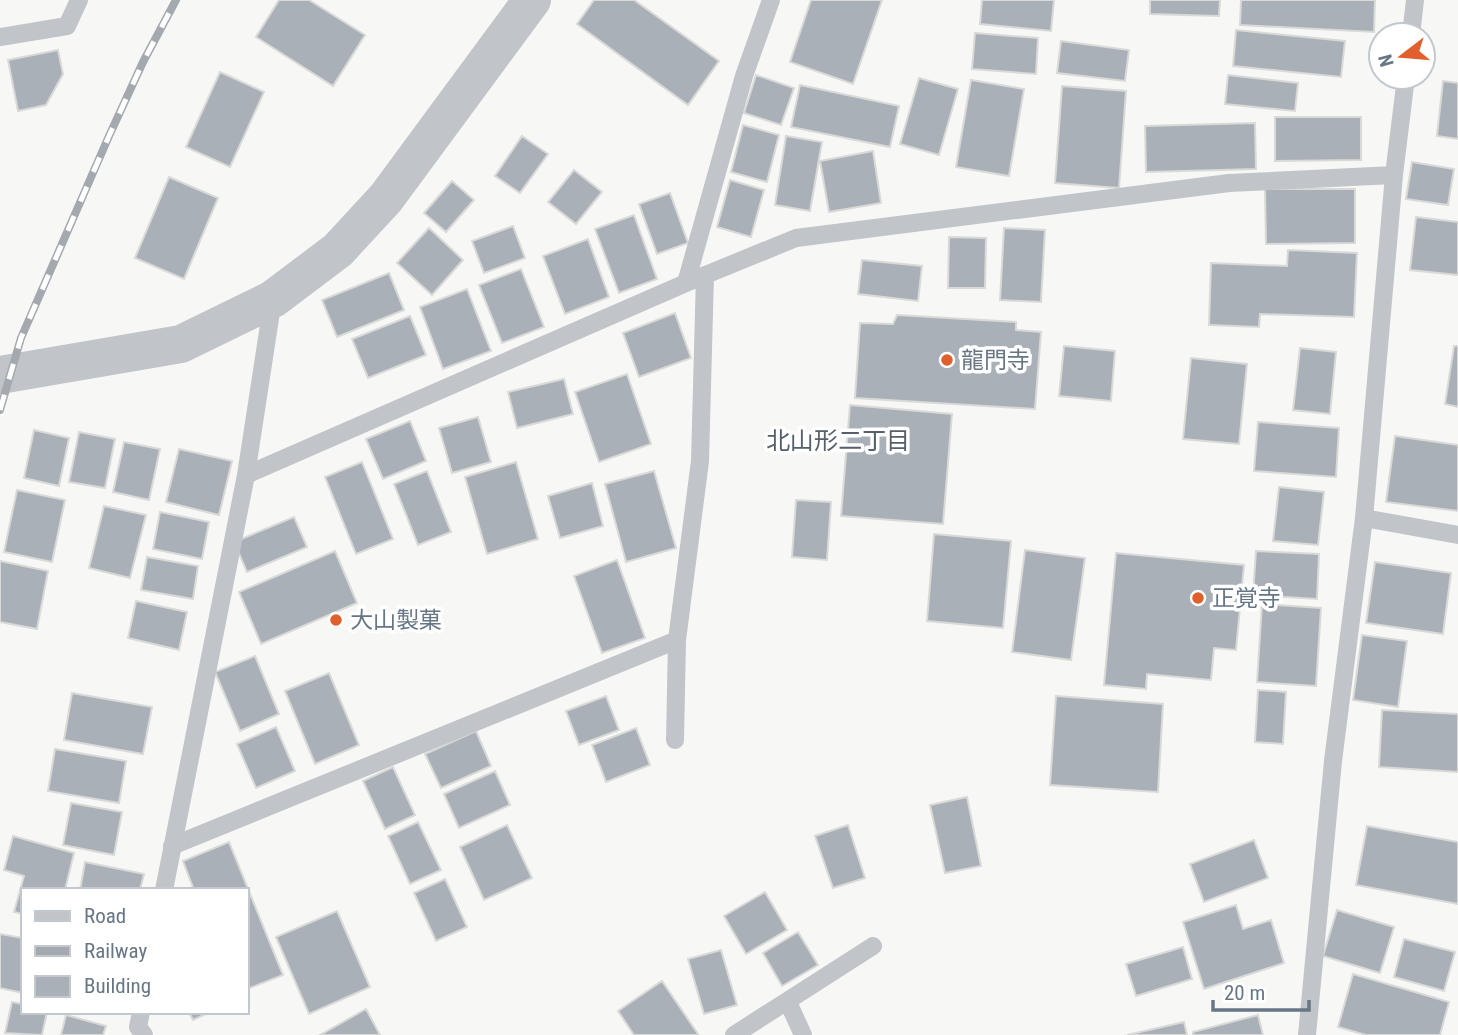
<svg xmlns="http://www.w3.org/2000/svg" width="1458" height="1035" font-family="'Roboto Condensed','Noto Sans JP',sans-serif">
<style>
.building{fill:#a9b0b7;stroke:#d9d9d7;stroke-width:2}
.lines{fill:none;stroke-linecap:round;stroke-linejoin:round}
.service{stroke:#c1c4c8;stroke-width:18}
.tertiary{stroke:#c1c4c8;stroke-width:38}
.rail-casing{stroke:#a4a9af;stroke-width:8}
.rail{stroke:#fff;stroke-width:5;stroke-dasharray:16;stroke-linecap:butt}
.poi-dot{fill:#e15f2c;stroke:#fff;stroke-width:2.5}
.labels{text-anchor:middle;stroke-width:7;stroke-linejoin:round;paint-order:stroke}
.poi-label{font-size:23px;fill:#677685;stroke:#fff;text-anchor:start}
.neighbourhood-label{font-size:24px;fill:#55606a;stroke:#fff}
</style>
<rect width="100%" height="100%" fill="#f7f8f5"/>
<path class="building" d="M279 0H309L365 35 333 86 256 37Z
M594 0H634L719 61 688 105 577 24Z
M811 0H882L853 84 790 62Z
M982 0H1054L1051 31 980 24Z
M1150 0H1220L1219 16 1150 14Z
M1241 0H1375L1374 32 1240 25Z
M1236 30 1345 41 1341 77 1233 66Z
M975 33 1038 38 1036 74 972 69Z
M1061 41 1129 50 1125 81 1057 73Z
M58 50 63 74 46 105 18 111 8 60Z
M220 72 264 92 230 167 186 147Z
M756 75 794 88 781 125 744 113Z
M1228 75 1298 83 1295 111 1225 104Z
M919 78 958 89 939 155 900 144Z
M971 80 1024 89 1009 176 956 167Z
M1443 81 1458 83V139L1437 136Z
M800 85 899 106 890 147 791 127Z
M1062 86 1126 91 1119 188 1055 183Z
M1275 117H1361V160L1275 161Z
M1255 123 1256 169 1146 172 1145 126Z
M743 125 779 135 767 182 731 172Z
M522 136 548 154 520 193 495 176Z
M786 136 822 142 810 211 775 205Z
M873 151 881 203 829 212 820 161Z
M1412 162 1454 169 1448 205 1406 199Z
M574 170 602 192 576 224 548 202Z
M169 177 218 198 184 279 135 258Z
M730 180 764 190 751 237 717 227Z
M452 181 474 200 446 232 424 213Z
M1265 189H1355V243L1266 244Z
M670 193 688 243 657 254 639 204Z
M634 215 657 279 619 293 595 229Z
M1416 217 1458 222V275L1410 270Z
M513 226 525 258 484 273 472 241Z
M429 228 463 260 432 295 397 263Z
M1004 228 1045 230 1041 302 1000 300Z
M949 237 986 238 985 288H948Z
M588 239 609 297 565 314 543 256Z
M1288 250 1357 253 1354 317 1260 314 1259 327 1209 325 1211 263 1287 266Z
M862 260 922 266 918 301 858 294Z
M521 269 544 327 502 343 479 285Z
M389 273 404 310 337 337 322 300Z
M467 289 491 351 443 369 420 307Z
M675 313 691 358 639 377 623 333Z
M897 315 1016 322V330L1041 332 1035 409 855 398 860 323 893 324Z
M410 316 426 355 368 378 352 339Z
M1064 346 1115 351 1111 401 1059 396Z
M1454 346H1458V407L1445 404Z
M1300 348 1336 352 1330 414 1293 410Z
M1191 358 1247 364 1239 444 1183 439Z
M627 374 651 444 599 462 575 392Z
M564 379 573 414 517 428 508 392Z
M850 405 952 414 943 524 841 516Z
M478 417 491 462 452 473 439 428Z
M410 421 426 461 383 479 366 439Z
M1258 422 1339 428 1336 477 1254 471Z
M34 430 69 438 59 486 24 478Z
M79 432 115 439 105 488 69 482Z
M1395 436 1458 445V511L1386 502Z
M124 442 160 449 149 500 113 492Z
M179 449 232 461 219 515 166 502Z
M362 462 393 539 356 554 325 477Z
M516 462 538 539 487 554 465 477Z
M427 471 451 532 418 545 394 484Z
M654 471 676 548 626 562 605 484Z
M592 483 603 526 560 538 548 496Z
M1279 487 1324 492 1318 545 1273 541Z
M17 490 65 500 52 562 4 552Z
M796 500 831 502 827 560 792 557Z
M104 506 146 515 130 578 89 568Z
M160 512 209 522 202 559 153 549Z
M294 517 307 547 247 572 234 542Z
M934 534 1011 541 1003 628 927 621Z
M1025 550 1085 558 1071 660 1012 652Z
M335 551 357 603 261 644 239 592Z
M1256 551 1319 554 1317 599 1253 595Z
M1116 553 1244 565 1236 650 1214 648 1211 680 1147 674 1146 689 1104 685Z
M147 557 198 566 193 599 141 590Z
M617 560 645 638 602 653 574 576Z
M0 561 48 571 37 629 0 622Z
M1375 562 1451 573 1443 634 1366 623Z
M136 601 187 612 179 650 128 638Z
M1262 604 1321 608 1316 686 1257 682Z
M1362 635 1407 641 1398 707 1353 700Z
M255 656 279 714 240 731 215 672Z
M329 673 359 745 315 764 285 691Z
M1258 690 1286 692 1283 744 1255 742Z
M72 693 152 707 143 754 64 740Z
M606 696 619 730 579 745 566 711Z
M1056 696 1163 704 1158 792 1050 785Z
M1382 710 1458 714V772L1379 767Z
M276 727 295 771 256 788 237 744Z
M636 728 650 765 606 782 592 745Z
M476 731 491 766 441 788 425 754Z
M55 749 126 761 119 803 48 791Z
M393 767 415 815 385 829 363 781Z
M495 771 510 805 459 828 444 794Z
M967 797 981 866 945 873 930 805Z
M71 803 122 812 114 855 63 845Z
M418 822 441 870 410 884 388 836Z
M507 825 532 878 484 900 460 847Z
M848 825 865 878 833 888 815 836Z
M1367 826 1458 842V904L1356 885Z
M13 836 74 853 65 890H23V914L14 912 24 876 4 870Z
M1254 840 1268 878 1204 902 1190 864Z
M229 842 283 975 247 989V890H194L183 861Z
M85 862 144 874 140 890H80Z
M445 879 467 927 436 941 414 893Z
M765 892 787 930 746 954 724 916Z
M1236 905 1243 929 1271 920 1284 963 1204 989 1183 922Z
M1337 910 1394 927 1380 973 1323 956Z
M337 911 370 987 309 1014 276 937Z
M798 932 818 965 782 986 763 953Z
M0 934 23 938V993L0 988Z
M1404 939 1455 952 1444 991 1394 977Z
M1183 947 1192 979 1136 996 1126 964Z
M721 950 737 1005 704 1014 688 959Z
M1353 974 1449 1002 1440 1035H1366L1338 1027Z
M662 981 698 1034 696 1035H634L618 1011Z
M12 1002 23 1004V1012H47L42 1035 5 1033Z
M366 1009 380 1035H320Z
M189 1012H210L193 1020Z
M66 1015 106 1026 103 1035H61Z
M1258 1015 1263 1035H1193V1032Z
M1184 1022 1187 1035H1127Z"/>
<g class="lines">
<path class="service" d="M1411 35 1415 0
M0 37 67 26 79 0
M686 283 744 76 771 0
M246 475 686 283 796 238 1229 183 1394 175
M1364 518 1458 535
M675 740 677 640 700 461 705 275
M172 846 677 640
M164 890 246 475 273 299
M788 1002 803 1035
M141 1012 138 1027 144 1035
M734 1035 873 946
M1307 1035 1333 761 1364 518 1394 175 1406 77"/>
<path class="tertiary" d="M0 375 181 344 273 299 338 250 386 198 532 0"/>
<defs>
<path id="rail" d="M0 410 21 338 109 136 143 62 176 0"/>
</defs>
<use href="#rail" class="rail-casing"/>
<use href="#rail" class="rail"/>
</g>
<g class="poi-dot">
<circle cx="947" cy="360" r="7"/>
<circle cx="1198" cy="598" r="7"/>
<circle cx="336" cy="620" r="7"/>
</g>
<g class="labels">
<g class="poi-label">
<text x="961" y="368">龍門寺</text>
<text x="1212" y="606">正覚寺</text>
<text x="350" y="628">大山製菓</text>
</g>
<g class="neighbourhood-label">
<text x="838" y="449">北山形二丁目</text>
</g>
</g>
<rect x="21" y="888" width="228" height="126" fill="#ffffff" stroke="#c2c8ce" stroke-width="2"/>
<rect x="35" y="911" width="35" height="10" fill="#c1c4c8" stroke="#c2c8ce" stroke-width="2"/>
<text x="84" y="923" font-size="21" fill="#677685">Road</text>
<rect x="35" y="946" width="35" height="10" fill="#a4a9af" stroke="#c2c8ce" stroke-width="2"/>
<text x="84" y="958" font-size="21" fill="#677685">Railway</text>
<rect x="35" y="976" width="35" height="21" fill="#a9b0b7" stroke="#c2c8ce" stroke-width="2"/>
<text x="84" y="993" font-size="21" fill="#677685">Building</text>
<g transform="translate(1402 56) rotate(254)"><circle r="33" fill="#ffffff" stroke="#c2c8ce" stroke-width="2"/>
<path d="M0-5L12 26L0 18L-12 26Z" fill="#e15f2c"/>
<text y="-10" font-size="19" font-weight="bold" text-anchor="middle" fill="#677685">N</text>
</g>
<path d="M1213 1000v10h96v-10" fill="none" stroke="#677685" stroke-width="3.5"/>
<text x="1224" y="1000" font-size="21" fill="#677685" stroke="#ffffff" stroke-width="5" paint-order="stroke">20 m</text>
</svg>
